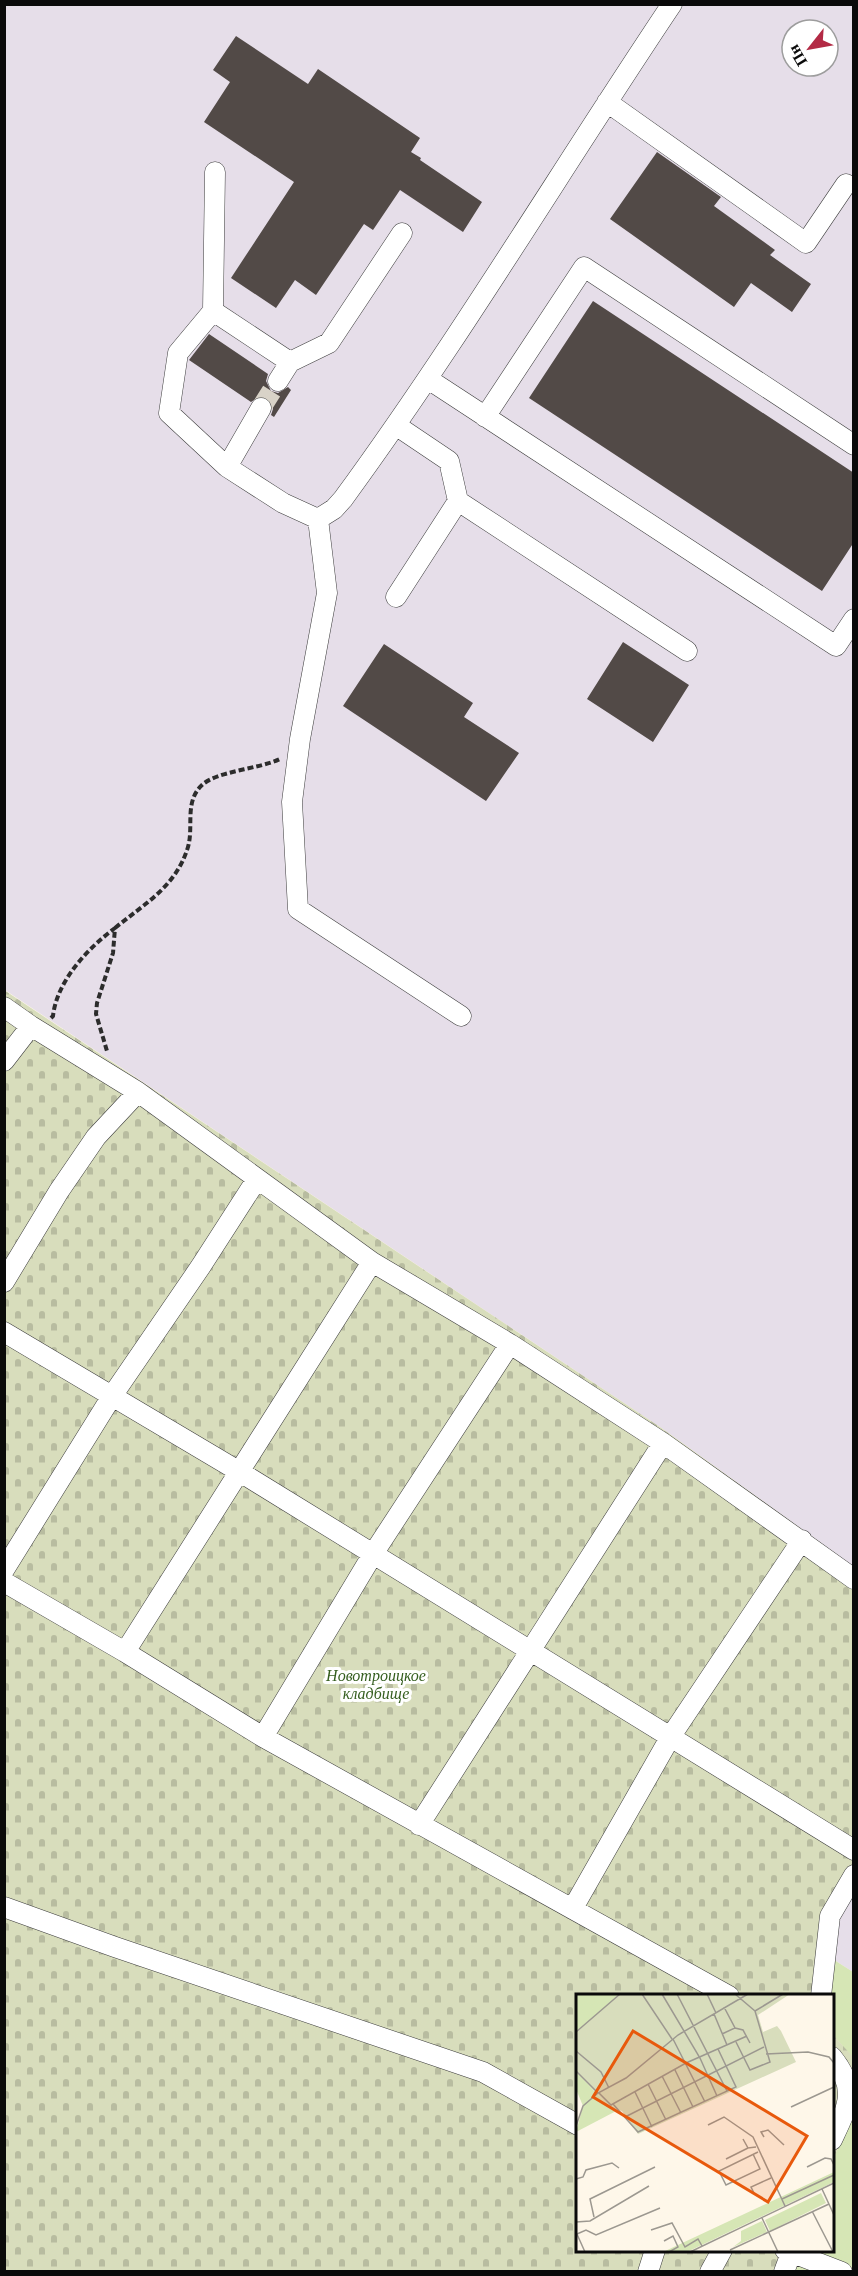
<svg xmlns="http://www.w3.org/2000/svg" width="858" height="2276" font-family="'Libre Baskerville',serif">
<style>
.industrial{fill:#e6dee9;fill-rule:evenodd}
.grass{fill:#d6e6b5}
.cemetery{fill:url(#cemetery-stones)}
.building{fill:#524a47}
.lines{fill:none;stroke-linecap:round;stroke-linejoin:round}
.minor-tunnel{stroke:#d9d3c8;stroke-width:20;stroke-dasharray:20 10;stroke-linecap:butt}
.minor-casing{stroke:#3d3d3d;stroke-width:21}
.path{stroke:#2c2c2c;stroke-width:4;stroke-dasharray:6 3;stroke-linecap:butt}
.minor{stroke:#fff;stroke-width:20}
.labels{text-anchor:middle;stroke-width:6;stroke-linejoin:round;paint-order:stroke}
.park-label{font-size:16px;font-style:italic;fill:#355e1f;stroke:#fff}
.inset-road{fill:none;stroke:#9c9890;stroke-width:1.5}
.view{fill:#e8590c;fill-opacity:0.15;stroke:#e8590c;stroke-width:3}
.inset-edge{fill:none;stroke:#0a0a0a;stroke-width:3}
</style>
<defs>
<pattern id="cemetery-stones" width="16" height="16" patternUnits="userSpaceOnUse" patternTransform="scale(1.5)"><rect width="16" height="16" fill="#d8ddbc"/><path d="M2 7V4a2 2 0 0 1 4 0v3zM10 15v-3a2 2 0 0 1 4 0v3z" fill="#b8bca0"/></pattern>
</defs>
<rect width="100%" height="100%" fill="#fef7e9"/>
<path class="industrial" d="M4 5H853V1566L660 1427 5 990ZM792 30H828V66H792Z
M853 1865V1972L820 1951Z"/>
<path class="grass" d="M820 1951 853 1972V2058L833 2035 832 1996H815Z
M853 2112V2271L784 2272 793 2251 832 2250 833 2160Z"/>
<path class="cemetery" d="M4 990 660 1427 853 1566V1865L815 1995 578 1996V2250L793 2251 784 2271H5Z
M833 2035 854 2058 853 2112 833 2160Z"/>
<path class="building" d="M236 36 308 84 318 69 420 138 411 152 421 158 420 160 482 202 463 232 400 190 373 230 364 224 316 295 295 280 276 308 231 278 294 182 204 122 230 82 213 70Z
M657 152 721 197 714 206 775 250 770 255 811 284 792 312 751 283 734 307 610 219Z
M593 301 854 473V542L822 591 529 398Z
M209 334 268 374 266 381 271 391 278 393 288 387 291 390 274 417 271 415 273 409 272 403 267 398 260 396 251 402 189 360Z
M623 642 689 685 653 742 587 699Z
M384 644 473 703 464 717 519 753 486 801 343 706Z"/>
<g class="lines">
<path class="minor-tunnel" d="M261 408 278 381"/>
<defs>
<path id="minor" d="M607 102 806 243 846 184
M215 172 213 311 178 353 169 413 227 467 261 408
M213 311 290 362
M428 379 836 646 854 619
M278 381 290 362 329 343 402 233
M485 417 584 267 854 445
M227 467 283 503 318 519
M458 501 687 651
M318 519 334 509 343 499C460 339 562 168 672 4
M318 519 327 593 300 739 292 802 298 909 461 1016
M396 597 458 501 449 461 397 426
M4 1007 31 1026 138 1092 372 1262 510 1344 663 1443 854 1579
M4 1061 31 1026
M4 1282 59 1191 96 1137 138 1092
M4 1332 240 1472 854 1850
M4 1570 112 1396 201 1266 257 1179
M4 1582 125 1652 263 1737 729 1996
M125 1652 372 1262
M263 1737 373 1554 510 1344
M419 1825 663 1443
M4 1907 115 1947 483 2072 578 2125
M573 1908 671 1736 802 1540
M821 1996 830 1916 854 1875
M832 2057C858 2089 848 2106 832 2140
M785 2250 842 2272
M648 2272 655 2250
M710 2272 722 2250
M784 2272 791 2253"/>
</defs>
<use href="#minor" class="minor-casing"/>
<path class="path" d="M115 928C144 904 176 887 188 847 194 826 184 802 202 785 217 771 259 769 280 759
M51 1018 53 1016C57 981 87 949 115 928L113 953 97 1003 96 1014 107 1051"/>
<use href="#minor" class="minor"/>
</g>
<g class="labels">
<g class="park-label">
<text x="376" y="1681">Новотроицкое<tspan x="376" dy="18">кладбище</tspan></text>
</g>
</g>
<g transform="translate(576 1994)">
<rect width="258" height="258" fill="#fef7e9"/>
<path d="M0 0H44L0 38ZM0 77 30 110 44 115 0 138 7 112 0 95ZM258 178V188L111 258H87ZM245 199 250 209 194 237 189 226ZM186 227 191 238 157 253 165 247V237Z" fill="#d6e6b5"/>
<path d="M44 0H214L182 21 187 38 201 32 205 37 220 68 62 140 46 117 32 112 0 77V38Z" fill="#d8ddbc"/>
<path class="inset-road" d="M66 0 96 45M86 0 124 64 141 102M101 0 151 97M131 0 140 19M159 0 179 17M179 17 207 0M138 20 151 51M159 34 167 36 174 49M0 38 44 0M146 40 159 34 148 13M97 45 129 108M160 48 174 76 194 68 179 17M0 57 25 78 33 94M190 60 232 58 253 63 258 69M99 76 117 113M0 77 22 99M86 82 105 119M72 90 90 126M59 98 76 133M23 99 35 111 110 69 171 42M37 110 62 138 160 93 142 55M215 113 258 93M49 123 188 53M132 131 148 123 177 143 209 212M0 132 7 112 22 99 50 84 102 41 172 0M188 143 185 138 192 136 208 151M167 145 172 154 180 153M177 160 184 175 150 191 143 177 182 158M150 165 172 154M231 173 249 164 255 165 258 171M0 185 7 183 10 176 36 169 43 174M246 195 258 221M178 199 175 193 195 184M206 205 258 181M236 217 257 258M18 223 14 205 79 173M186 224 202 258M0 228 14 227 73 192M75 236 96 229 109 253 122 245 126 252M0 238 9 258M1 240 10 236 20 241 84 214M88 247 97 242 102 253 93 258M154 256 253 210M114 258 258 189"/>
<path class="view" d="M57 37 231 142 192 208 17 103Z"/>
<rect width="258" height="258" class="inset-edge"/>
</g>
<rect width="858" height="2276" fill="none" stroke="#0a0a0a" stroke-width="12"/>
<g transform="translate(810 48) rotate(239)"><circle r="28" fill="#ffffff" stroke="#9d9d9d" stroke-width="1.5"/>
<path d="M0-4.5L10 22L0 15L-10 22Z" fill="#b32a45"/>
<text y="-9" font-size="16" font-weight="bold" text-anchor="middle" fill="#0a0a0a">Пн</text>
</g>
</svg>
